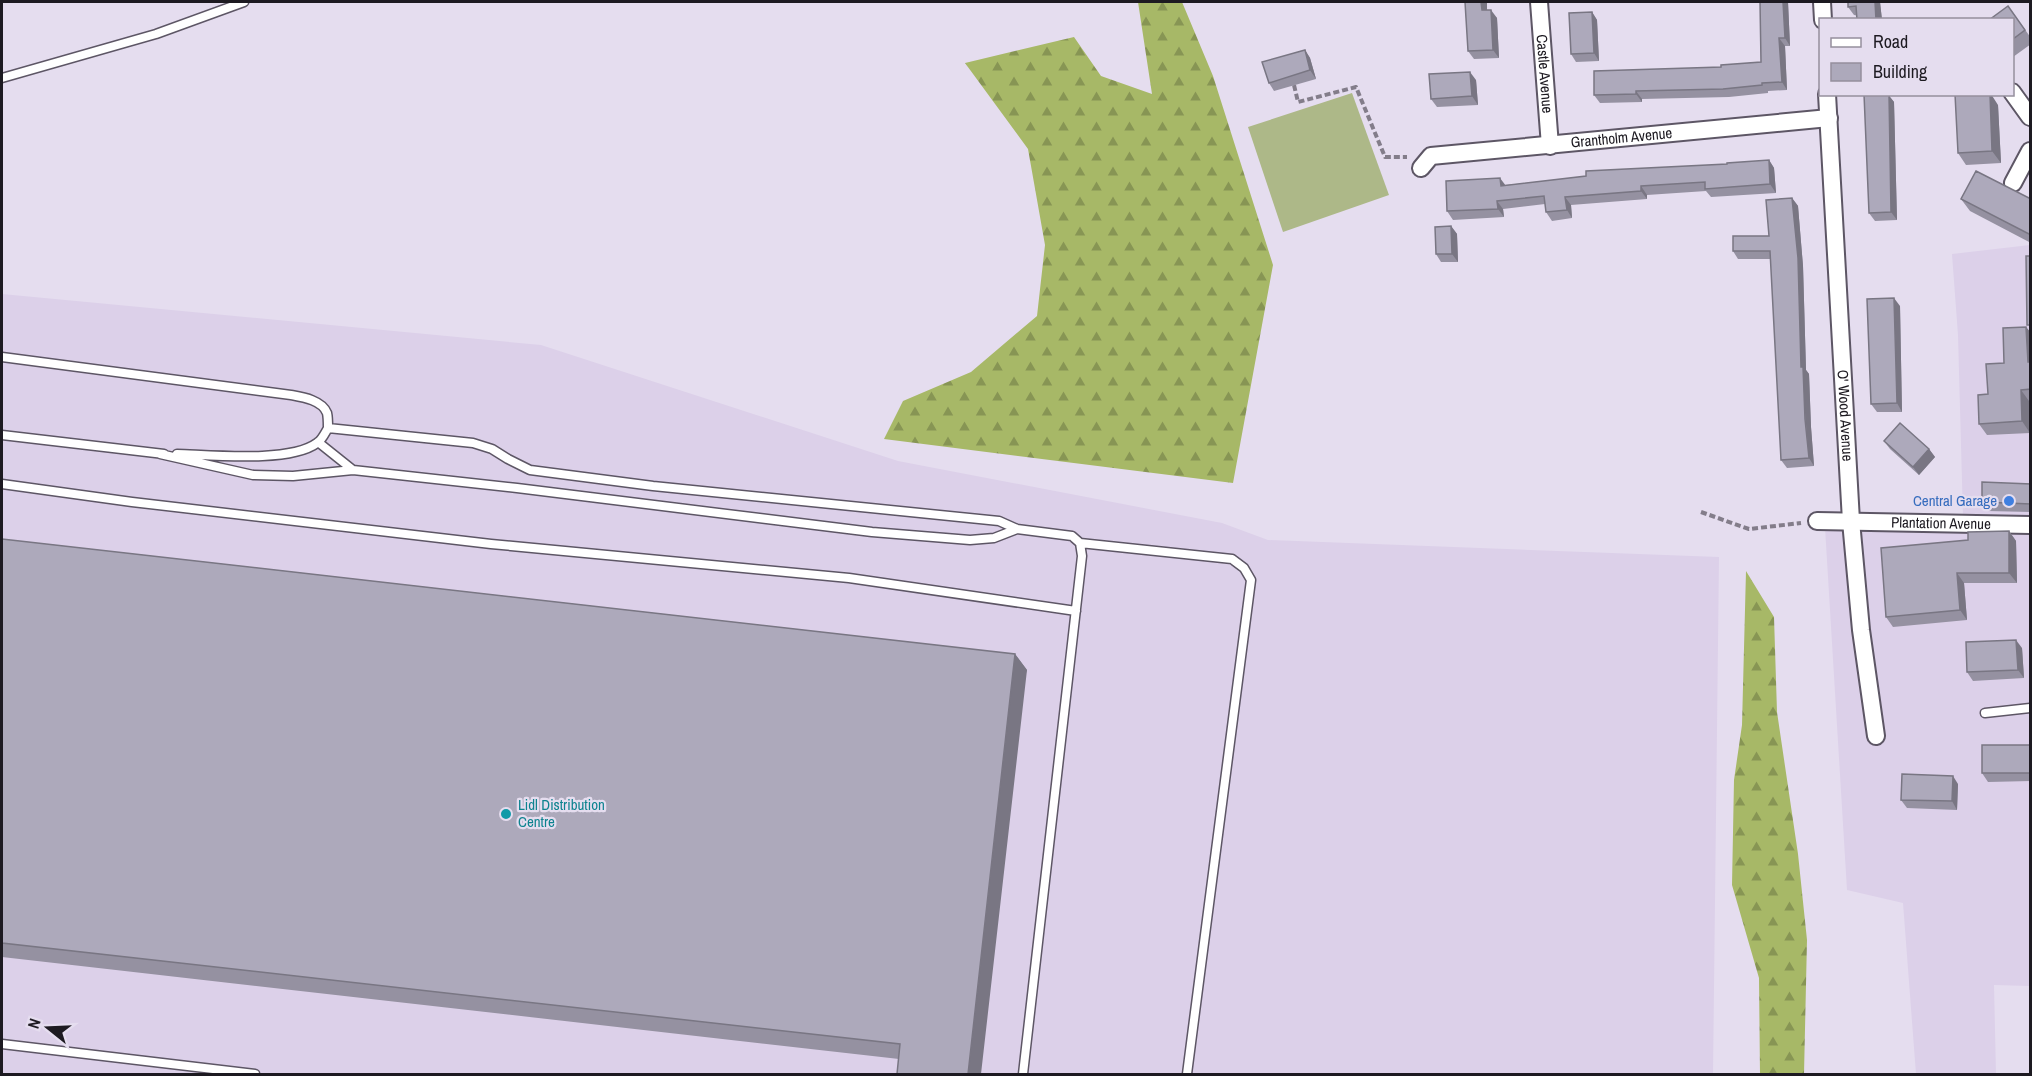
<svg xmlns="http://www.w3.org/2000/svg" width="2032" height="1076" font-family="'Archivo Narrow',sans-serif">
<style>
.built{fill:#dcd0e9}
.forest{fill:url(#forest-firs)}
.pitch{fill:#adb888}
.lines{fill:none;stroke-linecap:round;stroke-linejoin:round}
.lane-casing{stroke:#5d5665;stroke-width:11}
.street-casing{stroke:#5d5665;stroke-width:20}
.path{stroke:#837d8a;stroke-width:4;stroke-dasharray:6 3;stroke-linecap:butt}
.lane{stroke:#fff;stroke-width:8}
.street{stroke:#fff;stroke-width:16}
.wall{fill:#9591a1}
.shaded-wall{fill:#797683}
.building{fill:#ada9bb;stroke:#797683;stroke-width:1.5}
.shop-dot{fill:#3f7fe0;stroke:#e5ddef;stroke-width:2}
.culture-dot{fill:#0f9aa8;stroke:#e5ddef;stroke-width:2}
.labels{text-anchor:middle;stroke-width:4.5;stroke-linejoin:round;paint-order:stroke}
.street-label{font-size:15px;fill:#1d1a21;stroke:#e5ddef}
.shop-label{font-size:15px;fill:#366cbe;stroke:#e5ddef;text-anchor:end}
.culture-label{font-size:15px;fill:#0d838f;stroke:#e5ddef;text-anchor:start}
</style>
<defs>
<pattern id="forest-firs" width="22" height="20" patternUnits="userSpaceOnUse" patternTransform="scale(1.5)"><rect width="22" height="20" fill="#a7b867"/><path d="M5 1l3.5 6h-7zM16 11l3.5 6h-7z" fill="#879554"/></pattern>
</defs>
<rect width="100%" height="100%" fill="#e5ddef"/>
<path class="built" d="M2030 245V986L1994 985 1996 1074H1916L1903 903 1847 890 1824 511 1963 517 1958 335 1952 254Z
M2 294 541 345 898 461 1222 523 1268 540 1719 557 1713 1074H2Z"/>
<path class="forest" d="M1138 2H1182L1213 76 1273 265 1233 483 884 439 903 401 971 372 1037 316 1045 245 1028 149 965 63 1074 37 1101 76 1152 94Z
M1746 571 1774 617 1777 712 1798 854 1807 940 1804 1074H1760L1759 978 1732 885 1734 780 1742 725Z"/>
<path class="pitch" d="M1352 93 1389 195 1283 232 1248 127Z"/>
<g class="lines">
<defs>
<path id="lane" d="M2 78 156 34 244 2
M2 357 291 395C302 397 322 400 327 413 328 417 328 423 328 428 325 433 322 440 317 443 290 463 211 455 177 454
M328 428 473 443 492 449 508 459 530 470 653 486 999 521 1017 529 1072 536 1080 543 1082 556 1023 1074
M2 435 164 454
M318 442 353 470
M160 454 253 475 293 476 353 470 517 488 872 532 970 540 994 538 1017 529
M2 484 132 502 491 544 849 578 1076 611
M1080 543 1232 559 1244 568 1251 580 1187 1074
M1985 713 2030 708
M2 1044 255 1074"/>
<g id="street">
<path id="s1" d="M1539 2 1550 146"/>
<path d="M1822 2 1823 20"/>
<path d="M2012 92 2030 117"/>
<path id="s2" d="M1827 94 1851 521 1861 630 1876 736"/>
<path id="s3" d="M1421 168 1431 156 1829 118"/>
<path d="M2013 183 2030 151"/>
<path id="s4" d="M1817 521 2030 525"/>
</g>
</defs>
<use href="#lane" class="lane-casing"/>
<use href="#street" class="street-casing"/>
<path class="path" d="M1294 85 1298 102 1356 87 1385 157H1407
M1701 512 1749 529 1801 523"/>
<use href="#lane" class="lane"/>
<use href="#street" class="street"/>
</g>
<path class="wall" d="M1465 2H1487V10L1497 18 1499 58 1474 59 1468 51Z
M1590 2H1614L1591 3Z
M1760 2H1788L1790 46H1785L1787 90 1768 91V93L1729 97 1642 99V102L1600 103 1594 95 1721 67 1761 62Z
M1848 2H1880L1882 20 1854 15 1848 7Z
M2008 6 2031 38V44L2013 57V20Z
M1592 12 1597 20 1599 61 1576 62 1571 54Z
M1305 50 1310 58 1316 79 1274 91 1269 83Z
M1476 80 1478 105 1437 107 1431 99Z
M1890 97 1894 102 1897 220 1875 221 1869 213Z
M1998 105 2001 163 1966 165 1958 153Z
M1769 160 1774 168 1776 193 1711 197 1706 191 1647 195V199L1571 205 1572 218 1552 221 1546 212 1545 204 1503 209 1504 217 1453 220 1447 211 1505 185Z
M1792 198 1798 206 1803 266 1806 370 1809 374 1811 427 1814 466 1787 468 1781 460 1771 259H1738L1733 251 1769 236Z
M1961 199H2031V243L1970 211Z
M1451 226 1457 234 1458 262H1441L1436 254Z
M1900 306 1902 412H1877L1871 404Z
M2026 327 2031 333V401H2029L2030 433 1987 435 1979 424 2004 363Z
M1884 441 1929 449 1935 457 1919 475 1890 449Z
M2031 484V512L1987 511 1982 502Z
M2009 531 2016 541 2017 583H1964L1967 620 1893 627 1886 617 1968 540Z
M2 539 1015 654 1027 670 899 1059 2 957Z
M2022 648 2024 678 1973 681 1967 672Z
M2031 745V781L1988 782 1982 773Z
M1958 784 1957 810 1907 808 1901 800Z"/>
<path class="shaded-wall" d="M1481 2H1487V18L1482 10Z
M1783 2H1788L1790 46 1785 38Z
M1875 2H1880L1882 20H1876Z
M1491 10 1497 18 1499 58 1493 50Z
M1592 12 1597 20 1599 61 1594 53Z
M1779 38 1785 46 1787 90 1782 82Z
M1305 50 1310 58 1316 79 1310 70Z
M1470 72 1476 80 1478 105 1472 96Z
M1636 91 1642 99V102L1636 94Z
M1885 94H1890V97L1894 102 1897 220 1891 212Z
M1990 94H1991L1998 105 2001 163 1992 151Z
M1769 160 1774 168 1776 193 1770 184Z
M1500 178 1506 186H1501Z
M1641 186 1647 195V199L1641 191Z
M1565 197 1571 205 1572 218 1567 210Z
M1792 198 1798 206 1803 266 1806 370 1809 374 1811 427 1814 466 1809 458 1801 367Z
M1497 201 1503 209 1504 217 1498 209Z
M1451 226 1457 234 1458 262 1452 254Z
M1894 298 1900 306 1902 412 1897 403Z
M2026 327 2031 333V366L2028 362Z
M2021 390 2029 401 2030 433 2022 421Z
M1929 449 1935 457 1919 475 1913 467Z
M2009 531 2016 541 2017 583 2009 573Z
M1957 573 1964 583 1967 620 1960 610Z
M2016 640 2022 648 2024 678 2018 670Z
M1015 654 1027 670 981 1074H968Z
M1953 776 1958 784 1957 810 1952 801Z"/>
<path class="building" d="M1465 2H1481L1482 10H1491L1493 50 1468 51Z
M1760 2H1783L1785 38H1779L1782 82 1762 83V85L1723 89 1636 91V94L1594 95V71L1721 67V65L1761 62Z
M1848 2H1875L1876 20H1857L1856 6 1848 7Z
M2008 6 2025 30 2013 39V20H1989Z
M1592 12 1594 53 1571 54 1569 13Z
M1305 50 1310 70 1269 83 1262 62Z
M1470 72 1472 96 1431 99 1429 74Z
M1864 94H1889L1891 212 1869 213Z
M1955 94H1990L1992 151 1958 153Z
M1769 160 1770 184 1705 189V182L1641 186V191L1565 197 1567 210 1546 212 1544 196 1497 201 1498 209 1447 211 1446 181 1500 178 1501 186 1586 176V171L1727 164V163Z
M1976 171 2031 199V231L2029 234 1961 199Z
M1792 198 1798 258 1801 367H1803L1805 419 1809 458 1781 460 1770 251H1733V236H1769L1766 200Z
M1451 226 1452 254H1436L1435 227Z
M2026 256H2031V325H2027Z
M1894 298 1897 403 1871 404 1867 299Z
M2026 327 2028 362H2031V389L2021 390 2022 421 1979 424 1978 395 1988 394 1986 364 2004 363 2003 328Z
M1900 423 1929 449 1913 467 1884 441Z
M1982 482 2031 484V504L1982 502Z
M2009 531V573H1957L1960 610 1886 617 1881 548 1968 540V532Z
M2 539 1015 654 968 1074H897L900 1044 2 943Z
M2016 640 2018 670 1967 672 1966 642Z
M1982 745H2031V773H1982Z
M1902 774 1953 776 1952 801 1901 800Z"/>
<circle class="shop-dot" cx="2009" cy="501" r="6"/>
<circle class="culture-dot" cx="506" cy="814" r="6"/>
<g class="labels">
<g class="street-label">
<text dy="5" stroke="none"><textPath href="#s1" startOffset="72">Castle Avenue</textPath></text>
<text dy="5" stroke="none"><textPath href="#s3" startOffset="207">Grantholm Avenue</textPath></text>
<text dy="5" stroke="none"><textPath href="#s2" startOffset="322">O' Wood Avenue</textPath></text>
<text dy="5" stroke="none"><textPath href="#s4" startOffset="124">Plantation Avenue</textPath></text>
</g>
<g class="shop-label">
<text x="1997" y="506">Central Garage</text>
</g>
<g class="culture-label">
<text x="518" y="810">Lidl Distribution<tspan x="518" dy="17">Centre</tspan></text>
</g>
</g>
<rect width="2032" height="1076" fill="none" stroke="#1d1a21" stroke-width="6"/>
<rect x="1819" y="18" width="195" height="78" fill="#e5ddef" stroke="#958f9d" stroke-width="1.5"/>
<rect x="1831" y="38" width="30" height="9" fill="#ffffff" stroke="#958f9d" stroke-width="1.5"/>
<text x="1873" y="48" font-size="18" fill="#1d1a21">Road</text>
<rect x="1831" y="63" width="30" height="18" fill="#ada9bb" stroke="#958f9d" stroke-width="1.5"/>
<text x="1873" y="78" font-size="18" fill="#1d1a21">Building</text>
<g transform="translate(48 1028) rotate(288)" stroke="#e5ddef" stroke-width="4.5" paint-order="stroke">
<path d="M0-4.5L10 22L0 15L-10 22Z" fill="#1d1a21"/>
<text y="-9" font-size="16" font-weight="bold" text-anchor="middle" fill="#1d1a21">N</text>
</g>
</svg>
